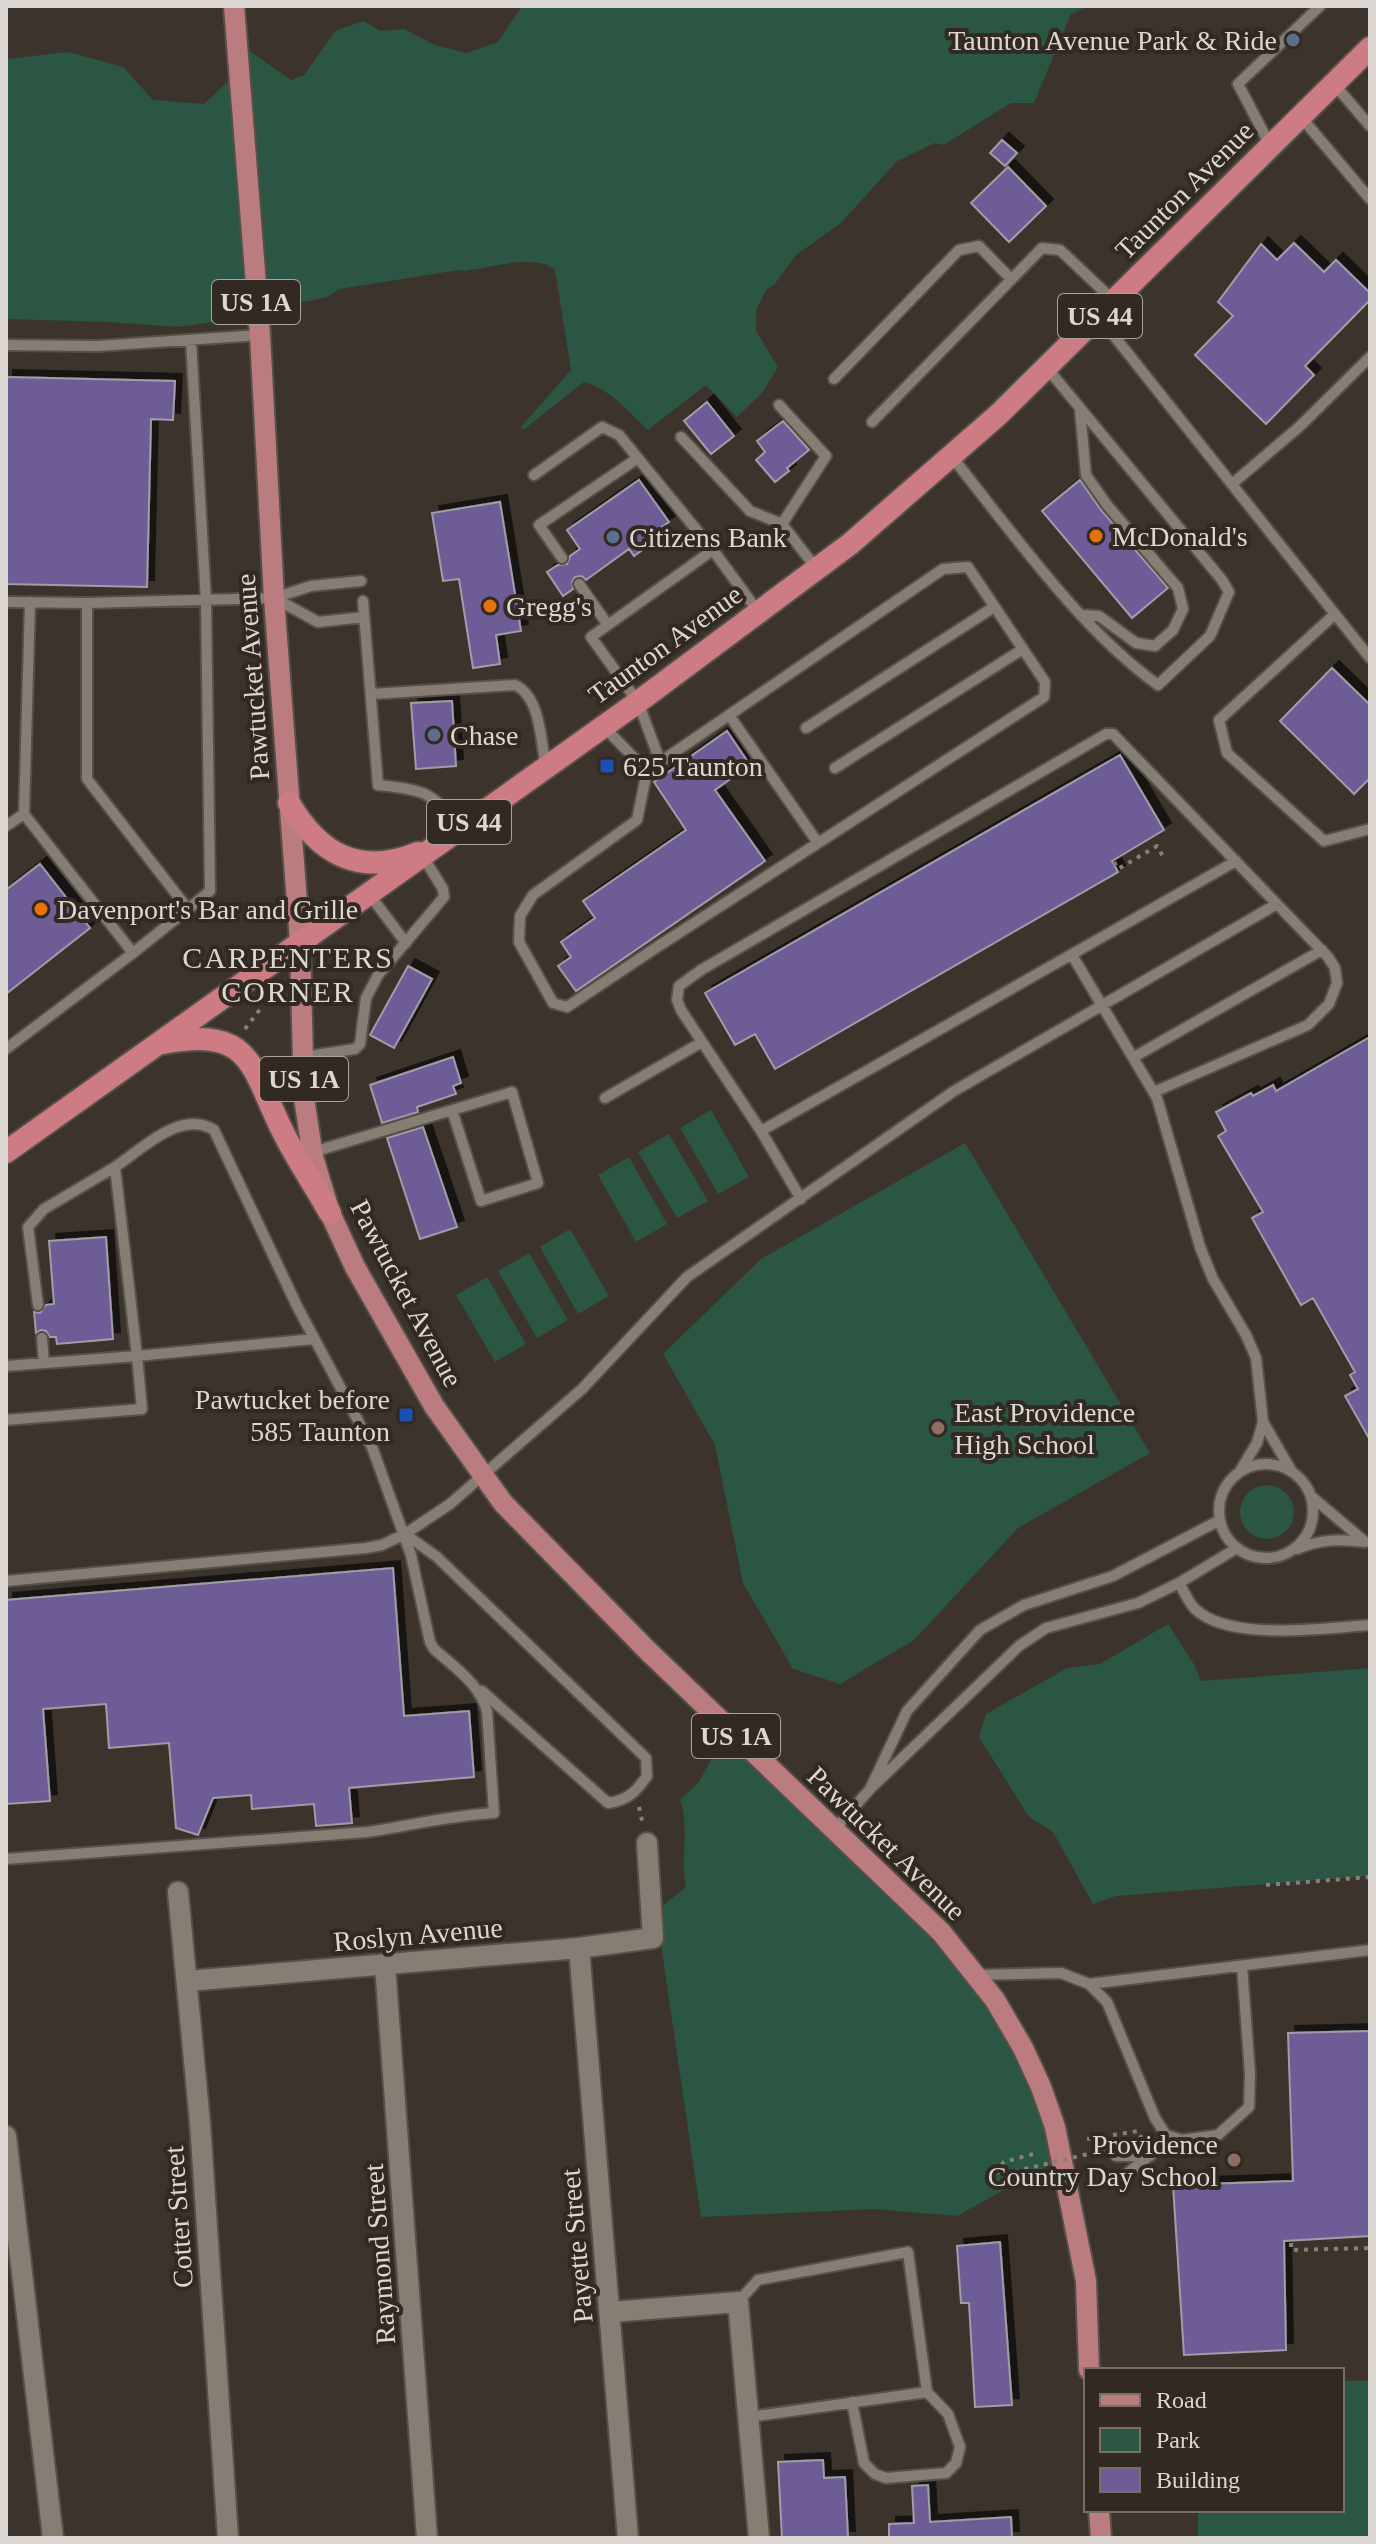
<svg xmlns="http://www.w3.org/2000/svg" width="1376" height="2544" font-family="Georgia,serif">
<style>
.green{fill:#2a5643}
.building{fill:#6d5c95;stroke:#a09da9;stroke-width:2;filter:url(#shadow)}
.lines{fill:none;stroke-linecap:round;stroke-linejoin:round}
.service-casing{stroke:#565049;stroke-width:14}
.minor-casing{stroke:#565049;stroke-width:24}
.primary-casing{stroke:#565049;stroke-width:24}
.trunk-casing{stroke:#565049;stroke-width:26}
.path{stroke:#87807a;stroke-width:4;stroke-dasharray:4 6;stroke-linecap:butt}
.service{stroke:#867d75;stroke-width:10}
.minor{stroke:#867d75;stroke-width:20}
.primary{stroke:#bb7c80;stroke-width:20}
.trunk{stroke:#cd7c84;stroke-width:22}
.path-bridge{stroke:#87807a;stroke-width:4;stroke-dasharray:4 6;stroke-linecap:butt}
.service-dot{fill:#5c6f8a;stroke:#312922;stroke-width:3}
.food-dot{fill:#e8710a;stroke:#312922;stroke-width:3}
.transit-dot{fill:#1a4fb4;stroke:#312922;stroke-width:3}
.education-dot{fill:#8d6e63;stroke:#312922;stroke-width:3}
.labels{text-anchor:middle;stroke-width:8;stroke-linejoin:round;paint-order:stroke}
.shield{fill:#312922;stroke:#a9a39d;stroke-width:2}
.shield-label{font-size:26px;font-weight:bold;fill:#dcd7d2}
.poi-label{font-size:28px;fill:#dcd7d2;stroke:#312922;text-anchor:start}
.street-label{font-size:28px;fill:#dcd7d2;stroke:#312922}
.neighbourhood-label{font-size:30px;letter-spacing:2px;fill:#dcd7d2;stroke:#312922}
</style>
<defs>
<filter id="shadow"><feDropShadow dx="7" dy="-7" stdDeviation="0" flood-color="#0009"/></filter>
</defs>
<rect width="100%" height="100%" fill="#3b332c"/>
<path class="green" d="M522 6H1088L1071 14 1034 103H1011L944 145 935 143 897 161 841 223 796 255 774 285 767 289 756 310V331L778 367 762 393 737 417 706 385 648 430C629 412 610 389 584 382L523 430 521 427 571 370 555 270C537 253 488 268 465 271L459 270 340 289 325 298 258 310 252 331 241 318 178 327 108 322 6 319V59L69 52 123 67 153 100 204 104 232 77 242 50 251 52 291 80 304 75 335 31 363 21 381 31 404 29 435 45 467 53 498 42Z
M711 1110 749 1177 718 1194 680 1128Z
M669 1134 708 1201 677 1218 638 1152Z
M965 1143 1150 1453 1018 1528 914 1640 840 1684 793 1669 743 1583 715 1445 663 1354 761 1259Z
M629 1157 667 1224 636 1242 598 1175Z
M570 1229 609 1296 578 1314 540 1247Z
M529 1253 568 1320 537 1338 498 1271Z
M487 1277 526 1344 495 1362 456 1295Z
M1240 1512a27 27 0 1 1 54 0a27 27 0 1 1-54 0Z
M1168 1624 1195 1666 1201 1681 1370 1668V1876L1116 1896 1093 1904 1053 1832 1029 1817 979 1737 986 1714 1067 1668 1100 1664Z
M740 1727 982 1976 1064 2157 957 2216 873 2209 701 2217 656 1911 686 1887C680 1859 690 1827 680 1800L699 1782 713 1756Z
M1342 2381H1370V2538H1198V2510H1342Z"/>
<path class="building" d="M1002 140 1017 153 1005 166 990 153Z
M1008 167 1046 206 1009 242 971 203Z
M1294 243 1324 272 1336 260 1370 293V300L1305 366 1314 375 1266 424 1195 355 1233 316 1218 302 1261 244 1277 260Z
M6 377 175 381 173 420 151 419 147 587 6 584Z
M707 402 734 436 711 454 684 421Z
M783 421 809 450 787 468 789 471 775 482 756 460 765 452 757 441Z
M639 480 669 522 651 534 656 540 634 556 629 549 586 580 582 576 575 577 572 581 573 589 563 596 547 572 558 565 567 564 570 556 580 549 567 530Z
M1080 480 1101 510 1168 588 1132 618 1042 511Z
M500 502 521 631 496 635 500 664 473 668 459 579 443 581 432 513Z
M1332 668 1370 705V778L1354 794 1280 721Z
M452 701 456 766 416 769 411 703Z
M727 731 750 765 715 790 765 861 576 991 558 966 571 957 561 942 595 918 583 901 686 830 654 782Z
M1120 755 1164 830 1112 861 1118 872 775 1069 755 1034 735 1045 705 993Z
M40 864 90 928 6 994V890Z
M408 966 432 979 394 1048 370 1035Z
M1370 1037V1440L1345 1396 1358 1389 1350 1375 1355 1372 1313 1298 1301 1305 1252 1218 1263 1212 1218 1136 1226 1131 1216 1112 1251 1093 1253 1096 1273 1085 1276 1091Z
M453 1057 461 1083 453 1086 456 1094 417 1107 418 1112 382 1123 370 1085Z
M423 1127 457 1227 420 1239 387 1138Z
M106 1237 113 1339 57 1344 56 1337H50L46 1331 41 1330 36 1333 34 1312 40 1313 46 1305 54 1304 49 1241Z
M393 1568 404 1716 469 1711 474 1777 349 1788 352 1823 316 1826 314 1804 252 1809 251 1795 213 1798 198 1835 176 1828 169 1743 109 1748 106 1704 43 1709 50 1801 6 1804V1600Z
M1370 2031V2236L1284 2241 1286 2350 1184 2355 1173 2185 1293 2181 1288 2033Z
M1000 2242 1012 2405 975 2407 969 2303H961L957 2246Z
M823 2460 824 2478 845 2477 848 2538H782L778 2462Z
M928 2485 930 2522 1011 2517 1012 2538H889V2524L914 2523 912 2486Z"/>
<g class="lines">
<defs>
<path id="service" d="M1334 84 1370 126
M1301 117 1370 199
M1270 145 1238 84 1320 6
M1099 317 1370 658
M6 345 98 346 260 335
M834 379 959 250 979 246 1011 279
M779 405 826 456 782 524 816 568
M1080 410 1086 475 1107 505 1178 588 1183 609 1173 630 1155 646 1136 643 1099 616 1082 615
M872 422 1042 248 1060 250 1113 300
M681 437 750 511 782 524
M952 457C1013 533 1079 628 1158 685L1210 636 1229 592 1222 580 1047 368
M534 475 602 427 619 435 713 550 759 613
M1232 484 1299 427 1370 357
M562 558 539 525 638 458
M968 567 1045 682 1044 697 654 949 567 1007 553 1003 519 942 520 916 533 895 637 820 647 771 943 569Z
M579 584 608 625
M274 598 318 622 364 617
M363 601 378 785C427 791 428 790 462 827
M6 602 87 603 274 598 311 586 361 581
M87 603V779L188 909 210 891 206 601 191 341
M1335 614 1219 720 1227 753 1324 841 1370 829
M371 694 515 685C541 697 541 743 546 768
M729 715 818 843
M603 726 647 771
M806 728 994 607
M660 761 638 702 591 637 713 550
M835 768 1023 649
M6 826 24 814
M369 894 406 943
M133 953 188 909
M1072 955 1157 1098 1200 1247 1213 1279 1246 1335 1256 1358 1263 1422 1257 1443 1240 1471
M6 1049 133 953 24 814 30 602
M303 1057 355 1049 360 1044 366 998 378 975 444 897 443 889 422 855
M1134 1057 1322 950
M605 1098 702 1042
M761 1131 1236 861
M313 1152 512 1092 538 1183 481 1201 452 1110
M801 1199 761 1131 681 1010 677 1000 679 986 701 970 1106 734H1113L1328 957 1335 968 1337 983 1329 1004 1308 1025 1154 1092
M38 1305 28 1227 44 1209 115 1167
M42 1338 44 1363
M6 1366 137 1356 115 1167C142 1149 181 1109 214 1130L297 1306 372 1447 411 1555 430 1642 434 1649C455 1668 479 1683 487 1711L494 1813C451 1815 410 1826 367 1832L6 1859
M6 1420 142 1409 137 1356 314 1339
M1263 1422 1292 1472
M1219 1511a47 47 0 1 1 94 0a47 47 0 1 1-94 0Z
M1311 1496 1363 1540
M405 1534 437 1557 646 1758 647 1776C636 1792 628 1800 608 1803L482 1691
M1297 1549C1321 1539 1339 1539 1365 1542
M6 1581 366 1548 382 1545 405 1534 450 1504 582 1389 687 1277 954 1091 1277 904
M1179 1583C1184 1591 1188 1602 1195 1609 1230 1642 1325 1628 1370 1625
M871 1787 907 1711 980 1630 1024 1605 1113 1576 1220 1520
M834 1830 870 1789 1019 1646 1046 1628 1138 1603 1179 1583 1237 1548
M977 1975 1061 1973 1089 1984 1107 2002 1155 2118 1166 2135 1182 2140 1218 2135 1249 2107 1250 2074 1242 1966
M1089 1984 1370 1950
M1116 2156H1150L1166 2135
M1119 2180 1149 2156
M738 2302 758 2280 908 2252 927 2392 749 2417
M852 2402 864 2463 875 2474 886 2478 946 2473 956 2463 960 2447 948 2414 927 2392"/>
<path id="minor" d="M178 1892 200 2123 228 2538
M579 1948 628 2538
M385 1965 427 2538
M187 1981 579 1948 653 1938 647 1843
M6 2136 53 2538
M611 2312 738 2302 759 2538"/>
<path id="primary" d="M234 6 260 335 274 598 300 942 304 1098 313 1157 330 1213 355 1267 434 1406 503 1503 647 1650 941 1932 995 2000 1023 2048 1041 2087 1055 2127 1086 2281 1089 2370
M1099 2510 1101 2538"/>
<path id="trunk" d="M289 803C319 854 359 877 418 853
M163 1043C252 1026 250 1065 283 1132 297 1160 315 1186 330 1213
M6 1152 638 702 850 544 998 415 1370 48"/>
</defs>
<use href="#service" class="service-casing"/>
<use href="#minor" class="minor-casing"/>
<use href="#primary" class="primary-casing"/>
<use href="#trunk" class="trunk-casing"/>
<path class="path" d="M1114 862 1118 869 1157 846 1165 860
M245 1029 261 1008
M639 1807 643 1825
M1266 1885 1370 1877
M1087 2139 1101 2137
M1291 2243V2250L1370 2248"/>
<use href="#service" class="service"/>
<use href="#minor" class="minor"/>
<use href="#primary" class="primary"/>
<use href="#trunk" class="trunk"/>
<path class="path-bridge" d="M1033 2154 1004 2162 999 2168 1000 2175 1134 2143 1141 2137 1138 2131 1101 2137"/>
</g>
<g class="service-dot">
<circle cx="1293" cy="40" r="8"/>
<circle cx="613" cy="537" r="8"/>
<circle cx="434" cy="735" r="8"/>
</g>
<g class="food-dot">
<circle cx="1096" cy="536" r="8"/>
<circle cx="490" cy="606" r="8"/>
<circle cx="41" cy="909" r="8"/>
</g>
<g class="transit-dot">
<rect x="599" y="758" width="16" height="16" rx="4"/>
<rect x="398" y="1407" width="16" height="16" rx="4"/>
</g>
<g class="education-dot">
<circle cx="938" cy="1428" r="8"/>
<circle cx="1234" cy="2160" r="8"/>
</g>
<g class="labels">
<g class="shield">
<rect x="212" y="280" width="88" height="44" rx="6"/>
<rect x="1058" y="294" width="84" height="44" rx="6"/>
<rect x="427" y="800" width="84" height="44" rx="6"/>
<rect x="260" y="1057" width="88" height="44" rx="6"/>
<rect x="692" y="1714" width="88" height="44" rx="6"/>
</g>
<g class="shield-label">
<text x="256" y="311">US 1A</text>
<text x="1100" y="325">US 44</text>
<text x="469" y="831">US 44</text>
<text x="304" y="1088">US 1A</text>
<text x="736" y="1745">US 1A</text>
</g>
<g class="poi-label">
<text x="1277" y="50" text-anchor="end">Taunton Avenue Park &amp; Ride</text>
<text x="1112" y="546">McDonald's</text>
<text x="629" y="547">Citizens Bank</text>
<text x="506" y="616">Gregg's</text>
<text x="450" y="745">Chase</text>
<text x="623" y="776">625 Taunton</text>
<text x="57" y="919">Davenport's Bar and Grille</text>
<text x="390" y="1409" text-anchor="end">Pawtucket before<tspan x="390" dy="32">585 Taunton</tspan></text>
<text x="954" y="1422">East Providence<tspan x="954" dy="32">High School</tspan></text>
<text x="1218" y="2154" text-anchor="end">Providence<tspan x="1218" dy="32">Country Day School</tspan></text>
</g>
<g class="street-label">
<text transform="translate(1184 190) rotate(-45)" y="10">Taunton Avenue</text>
<text transform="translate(665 644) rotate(-36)" y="10">Taunton Avenue</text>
<text transform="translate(252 677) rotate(-94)" y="10">Pawtucket Avenue</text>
<text transform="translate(407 1293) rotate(62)" y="10">Pawtucket Avenue</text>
<text transform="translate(887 1843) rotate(44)" y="10">Pawtucket Avenue</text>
<text transform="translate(418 1934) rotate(-5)" y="10">Roslyn Avenue</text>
<text transform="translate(178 2217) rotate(-94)" y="10">Cotter Street</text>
<text transform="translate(576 2246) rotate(-95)" y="10">Payette Street</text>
<text transform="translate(379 2254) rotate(-94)" y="10">Raymond Street</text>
</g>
<g class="neighbourhood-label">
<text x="288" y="968">CARPENTERS<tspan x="288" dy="34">CORNER</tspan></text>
</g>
</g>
<rect width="1376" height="2544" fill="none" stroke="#dcd7d2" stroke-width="16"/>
<rect x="1084" y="2368" width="260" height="144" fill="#312922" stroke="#756f68" stroke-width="2"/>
<rect x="1100" y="2394" width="40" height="12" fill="#bb7c80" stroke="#756f68" stroke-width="2"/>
<text x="1156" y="2408" font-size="24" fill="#dcd7d2">Road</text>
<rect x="1100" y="2428" width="40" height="24" fill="#2a5643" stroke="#756f68" stroke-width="2"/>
<text x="1156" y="2448" font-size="24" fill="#dcd7d2">Park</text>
<rect x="1100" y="2468" width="40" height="24" fill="#6d5c95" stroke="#756f68" stroke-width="2"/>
<text x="1156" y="2488" font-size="24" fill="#dcd7d2">Building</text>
</svg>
